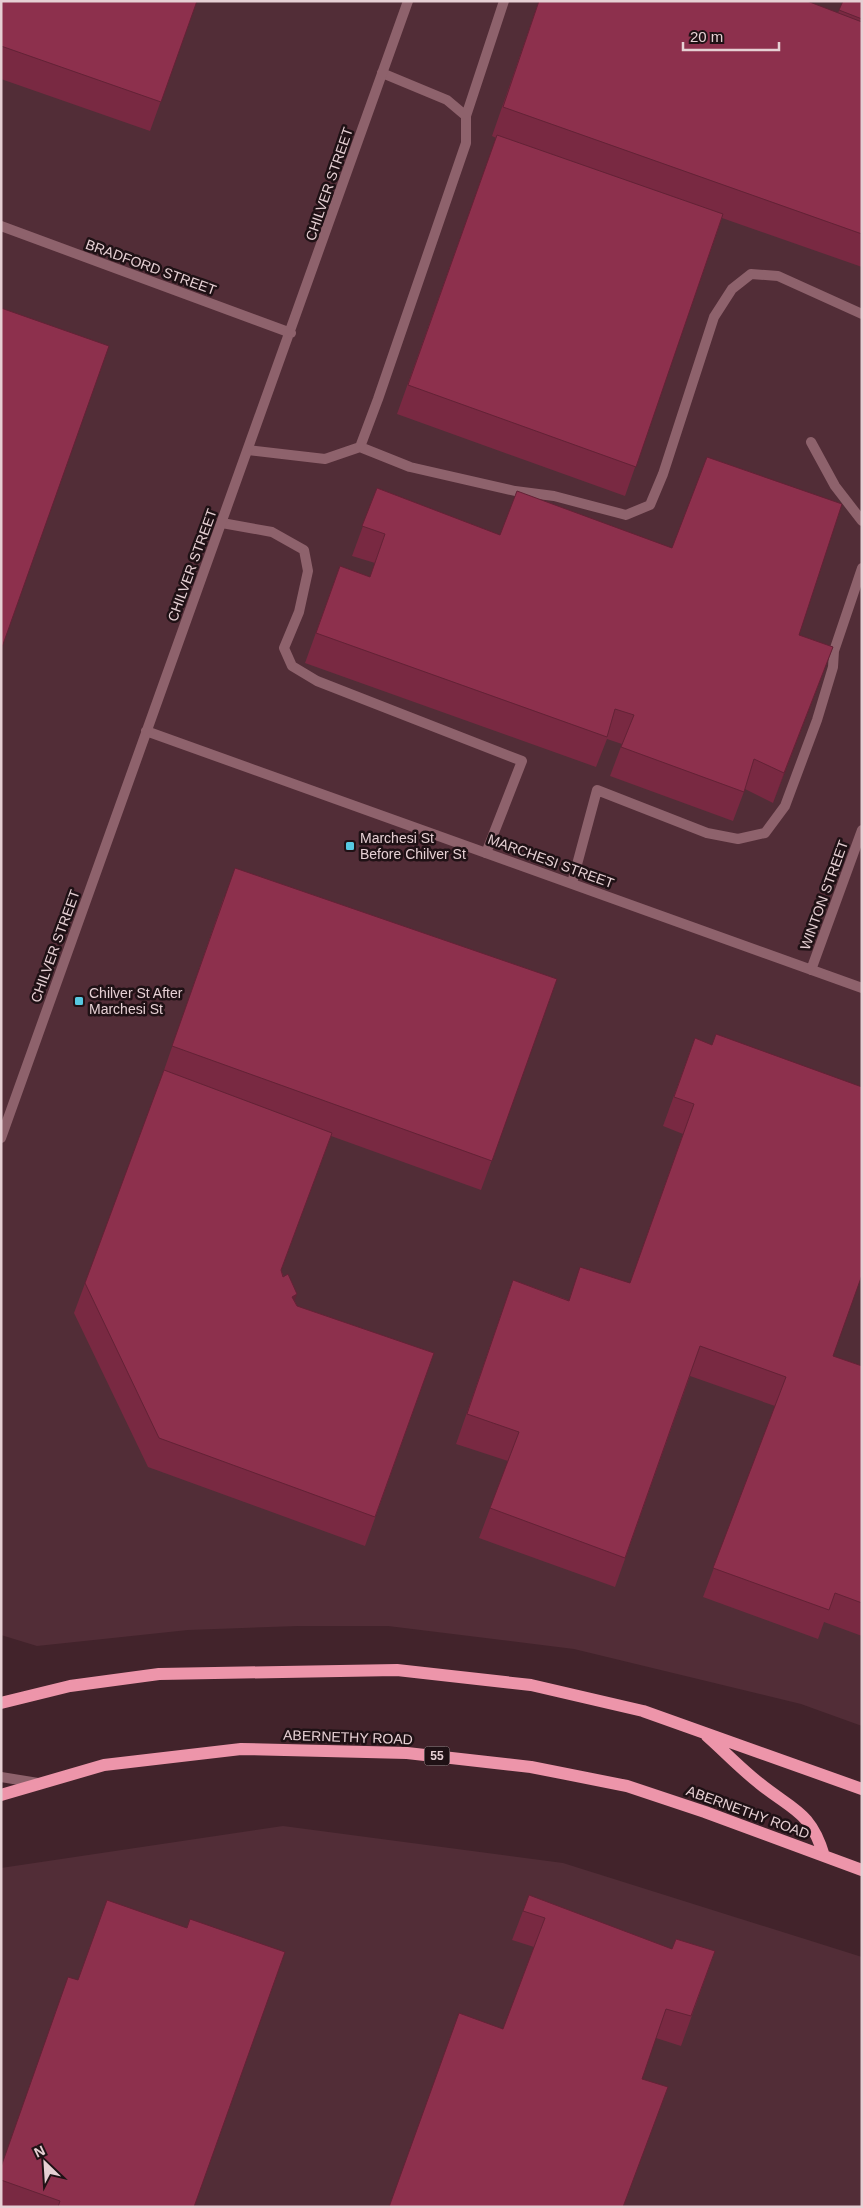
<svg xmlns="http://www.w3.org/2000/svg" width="863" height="2208" font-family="Helvetica,sans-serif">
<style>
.built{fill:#522d37}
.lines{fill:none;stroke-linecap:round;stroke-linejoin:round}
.service{stroke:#8e626c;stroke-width:10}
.minor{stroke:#8e626c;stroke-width:10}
.primary{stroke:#ed95aa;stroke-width:12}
.wall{fill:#792942}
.shaded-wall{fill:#632236}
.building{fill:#8d304d;stroke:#632236}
.poi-dot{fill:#57c9e2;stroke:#1f1115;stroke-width:2}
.labels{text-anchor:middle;stroke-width:5;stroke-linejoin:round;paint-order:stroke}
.shield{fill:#1f1115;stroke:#aa979b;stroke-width:1}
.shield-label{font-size:12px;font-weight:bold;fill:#e6d0d4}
.street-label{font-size:14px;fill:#e6d0d4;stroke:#1f1115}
.poi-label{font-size:14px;fill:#e6d0d4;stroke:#1f1115;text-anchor:start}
</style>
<rect width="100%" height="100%" fill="#42232b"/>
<path class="built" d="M1 1H862V1726L801 1704 574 1649 388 1626H298L188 1630 37 1646 1 1635Z
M283 1826 563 1863 862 1957V2207H1V1868Z"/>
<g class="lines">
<path class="service" d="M382 73 447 100 466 116
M811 442 835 486 862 521
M360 447 378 399 466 143V116L504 1
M248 450 325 459 360 447 410 467 515 491 554 496 626 515 650 505 663 474 714 317 732 289 751 274 778 276 862 314
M222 523 272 532 304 550 308 571 299 612 284 648 292 666 317 681 522 761 486 853
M572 883 597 790 707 833 738 839 765 833 785 806 817 720 833 667 834 651 862 568"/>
<path class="minor" d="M1 226 291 333
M146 731 862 988
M811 970 862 830
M1 1138 408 1
M1 1777 38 1783"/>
<path class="primary" d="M1 1703 70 1686 159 1674 397 1670 531 1685 643 1711 862 1789
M707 1736C724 1751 741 1769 759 1783 792 1810 811 1811 824 1856
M1 1795 104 1765 241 1749 407 1753 531 1767 627 1786 705 1812 862 1870"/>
</g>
<path class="wall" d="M1 1H197L150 131 1 79Z
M539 1H807L838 13 843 1H862V267L722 218 625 496 397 414 496 138 492 136Z
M377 488 500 535 799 635 833 647 773 803 745 789 733 821 610 776 622 744 607 739 596 767 305 663 340 566 370 577 375 563 352 556Z
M224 897 557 979 481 1190 331 1136 281 1270 297 1306 434 1353 365 1546 148 1467 74 1313 162 1076Z
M695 1038 833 1356 862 1366V1636L824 1622 818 1639 703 1597 775 1406 690 1376 615 1587 479 1538 508 1461 456 1444 513 1280 568 1300 630 1283 683 1134 663 1126Z
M523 1911 672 1949 715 1951 681 2046 656 2038 503 2029 534 1947 512 1940Z
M190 1919 194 2207H1V2166L78 1980 187 1927Z"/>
<path class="shaded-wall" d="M833 647 822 676 773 803 784 773Z
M297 1294 287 1323 292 1297Z"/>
<path class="building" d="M1 1H197L161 102 1 46Z
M539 1H807L862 22V234L503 107Z
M843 1H862V19L839 10Z
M497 135 723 214 636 467 408 385Z
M1 308 109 346 1 650Z
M707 457 842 504 799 635 833 647 784 773 754 759 744 792 621 747 634 715 615 709 607 737 316 633 340 566 370 577 385 534 362 526 377 488 500 535 517 491 672 548Z
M235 868 557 979 492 1161 172 1046Z
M716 1034 862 1087V1275L833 1356 862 1366V1603L835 1593 829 1610 713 1568 786 1377 700 1346 625 1558 490 1508 519 1432 467 1414 513 1280 569 1301 580 1267 630 1283 694 1104 674 1097 695 1038 712 1045Z
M164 1070 332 1133 281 1270 283 1277 288 1274 297 1294 292 1297 297 1306 434 1353 375 1517 159 1438 85 1283Z
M529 1895 672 1949 676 1939 715 1951 691 2016 666 2009 642 2079 668 2087 623 2207H389L459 2013 503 2029 545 1918 523 1911Z
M107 1900 187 1928 190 1919 285 1952 194 2207H58L60 2201 1 2180V2167L68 1977 78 1980Z"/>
<g class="poi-dot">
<rect x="345" y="841" width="10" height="10" rx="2.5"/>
<rect x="74" y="996" width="10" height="10" rx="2.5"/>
</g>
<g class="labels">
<rect class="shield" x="424.5" y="1746.5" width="25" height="19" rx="4"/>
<g class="shield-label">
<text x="437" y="1760">55</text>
</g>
<g class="street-label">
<text transform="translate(329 184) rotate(-71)" y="5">CHILVER STREET</text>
<text transform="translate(151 267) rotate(20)" y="5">BRADFORD STREET</text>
<text transform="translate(192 565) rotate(-70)" y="5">CHILVER STREET</text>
<text transform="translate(551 861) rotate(20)" y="5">MARCHESI STREET</text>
<text transform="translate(824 895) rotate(-70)" y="5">WINTON STREET</text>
<text transform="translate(55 946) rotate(-70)" y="5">CHILVER STREET</text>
<text transform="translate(348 1737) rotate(2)" y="5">ABERNETHY ROAD</text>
<text transform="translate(748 1812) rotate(20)" y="5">ABERNETHY ROAD</text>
</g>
<g class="poi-label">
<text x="360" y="843">Marchesi St<tspan x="360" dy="16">Before Chilver St</tspan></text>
<text x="89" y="998">Chilver St After<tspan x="89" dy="16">Marchesi St</tspan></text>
</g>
</g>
<rect width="863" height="2208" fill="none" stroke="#e6d0d4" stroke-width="5"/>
<g transform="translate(45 2163) rotate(335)" stroke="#1f1115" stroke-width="4" paint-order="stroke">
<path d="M0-4L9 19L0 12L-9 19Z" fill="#e6d0d4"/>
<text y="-8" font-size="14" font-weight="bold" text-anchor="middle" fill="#e6d0d4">N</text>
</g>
<path d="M683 42v8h96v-8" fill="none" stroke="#e6d0d4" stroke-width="2.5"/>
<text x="690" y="42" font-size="15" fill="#e6d0d4" stroke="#1f1115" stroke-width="4" paint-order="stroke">20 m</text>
</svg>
